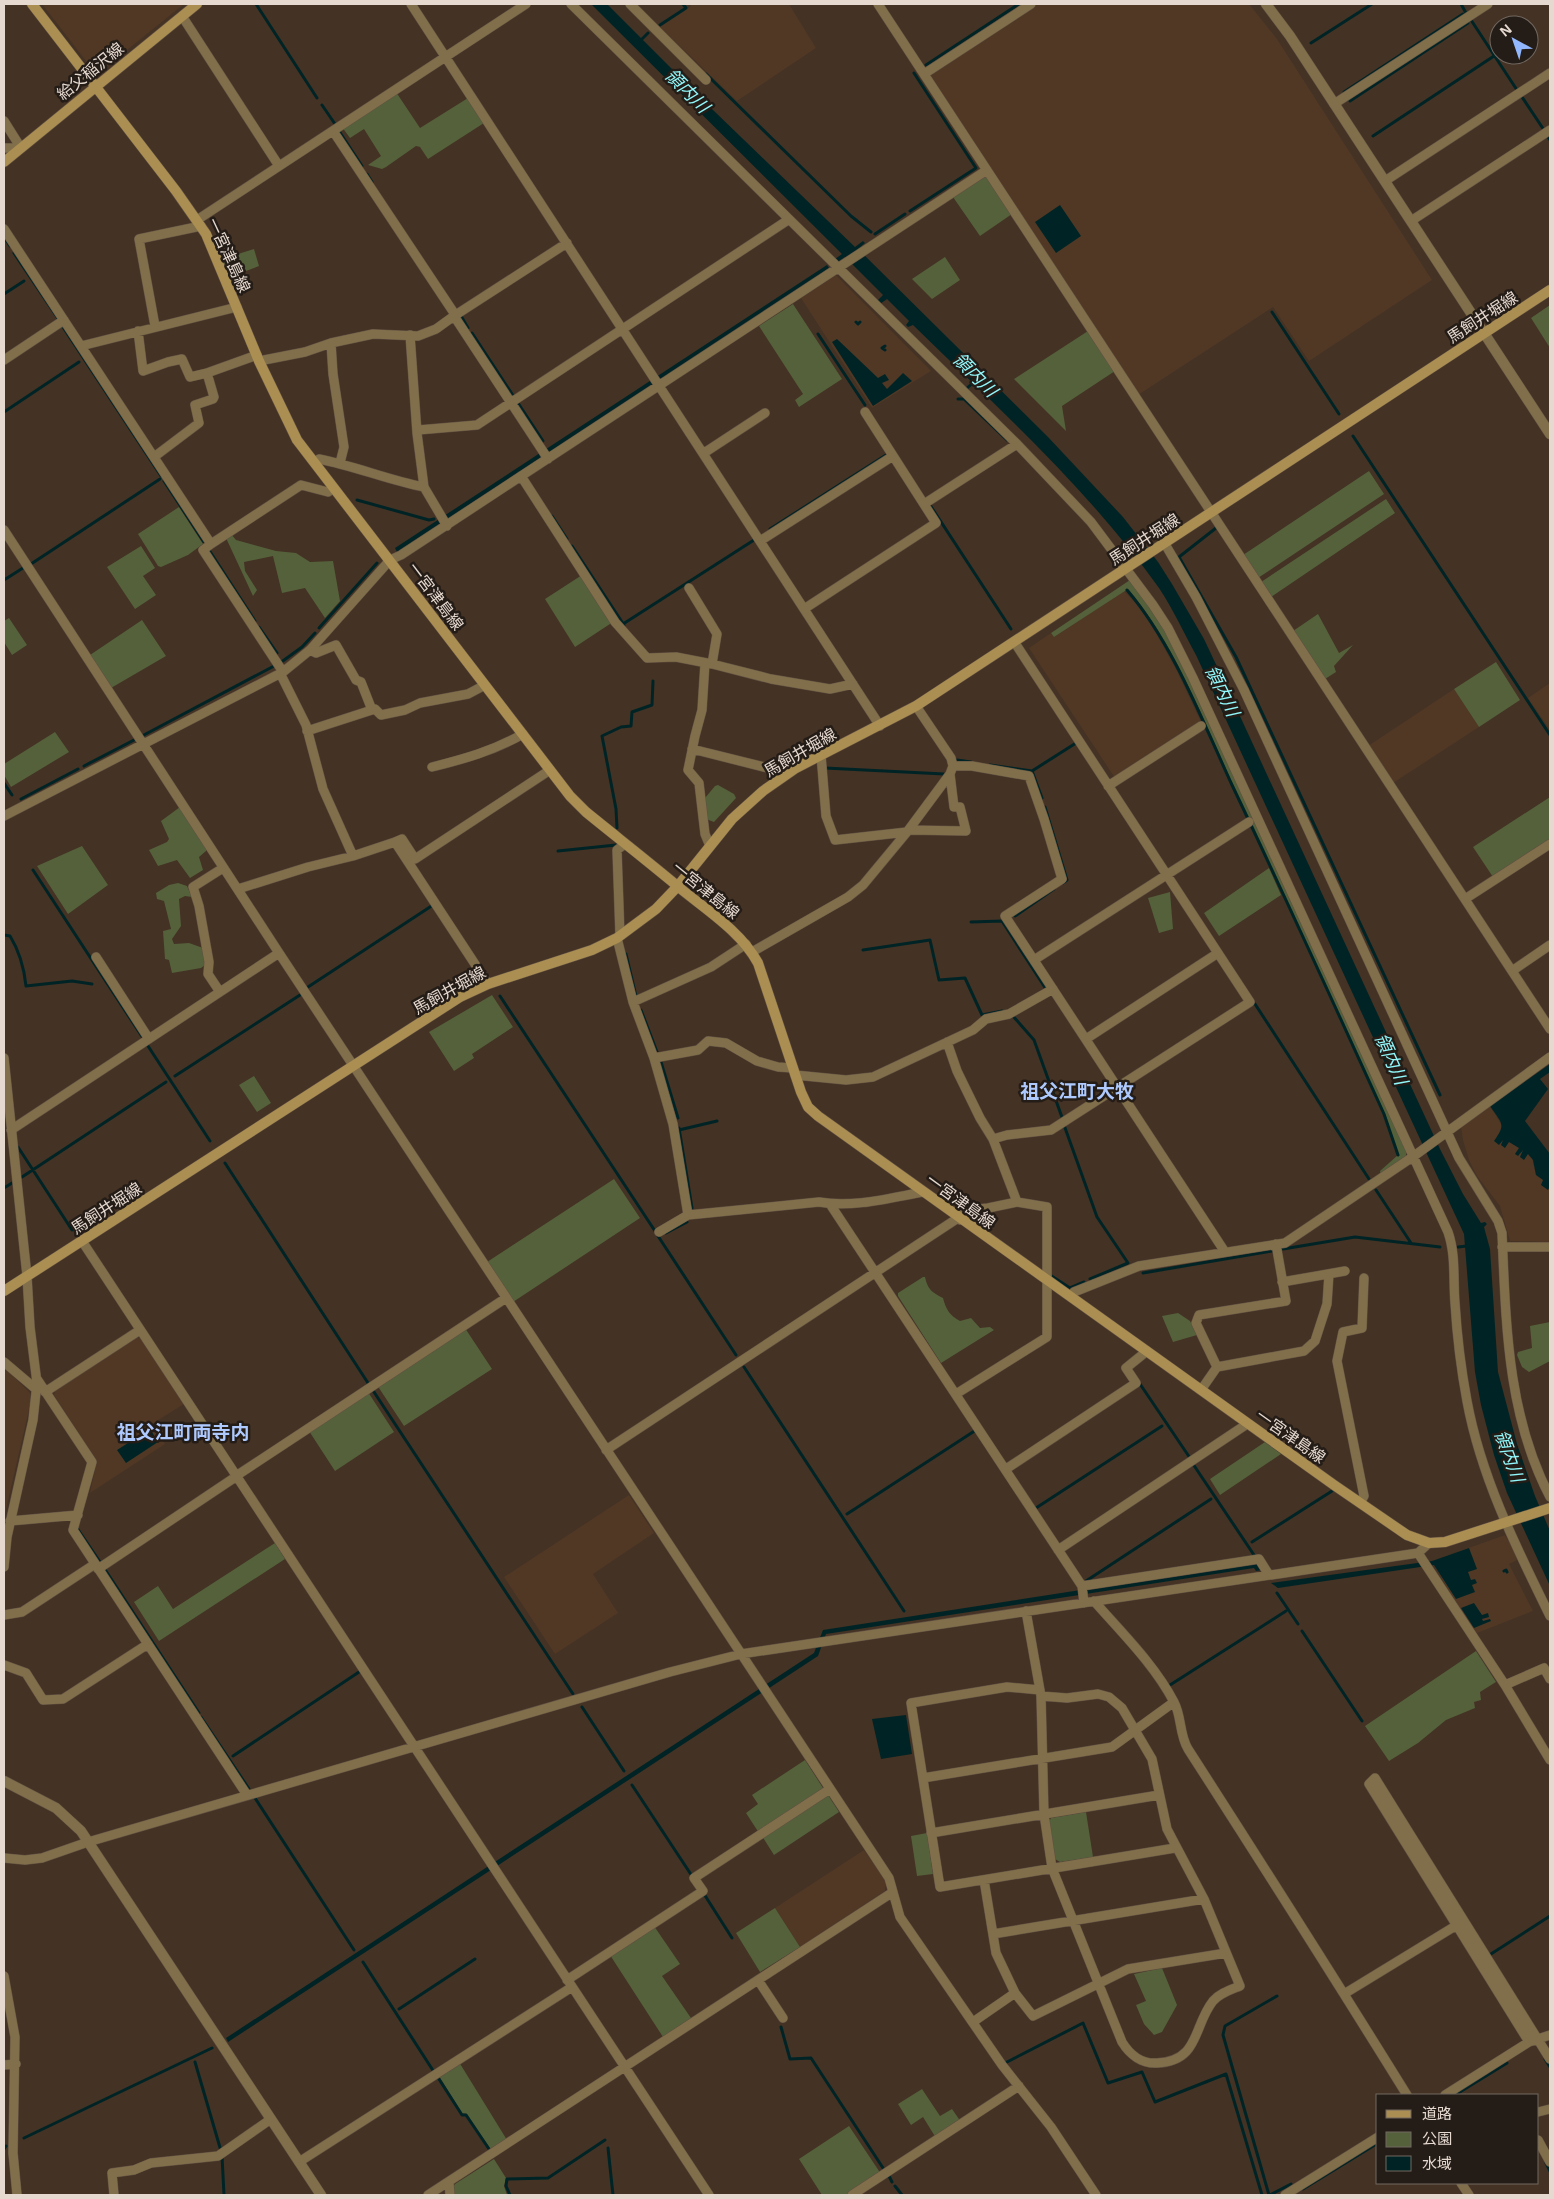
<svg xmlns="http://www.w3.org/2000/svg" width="1554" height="2199" font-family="Helvetica,'Noto Sans JP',sans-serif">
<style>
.built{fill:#503825}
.green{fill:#54613b}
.water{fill:#002425}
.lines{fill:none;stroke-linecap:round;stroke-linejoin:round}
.stream{stroke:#002425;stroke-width:3}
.minor-casing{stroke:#615043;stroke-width:10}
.tertiary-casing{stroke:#615043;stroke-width:11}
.secondary-casing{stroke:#615043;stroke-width:11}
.minor{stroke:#806f4a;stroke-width:9}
.tertiary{stroke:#806f4a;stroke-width:10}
.secondary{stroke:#aa8e52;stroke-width:10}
.labels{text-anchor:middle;stroke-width:5;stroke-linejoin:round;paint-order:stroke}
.street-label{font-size:16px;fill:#e5d9d0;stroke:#241c16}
.water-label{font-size:18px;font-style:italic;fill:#91f8fc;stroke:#241c16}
.quarter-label{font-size:19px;font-weight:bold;fill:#adc9fe;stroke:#241c16}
</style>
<rect width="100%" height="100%" fill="#443224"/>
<path class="built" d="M42 4H184L101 71 93 70Z
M690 4H789L816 48 737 101 660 27 691 6Z
M1038 4H1249L1277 39 1432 280 1309 361 1273 307 1138 395 930 76Z
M836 275 931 371 872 408 801 298Z
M1124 591 1145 613 1177 671 1201 722 1115 778 1029 648 1051 633 1054 637Z
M1550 683V730L1528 698Z
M1454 689 1479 727 1393 783 1368 746Z
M1490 1106 1502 1126V1130L1494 1141 1502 1140 1509 1142 1519 1148 1515 1154 1524 1151 1520 1157 1527 1154 1532 1158 1536 1175 1544 1180 1548 1189 1550 1186 1549 1242 1510 1241 1500 1206 1477 1176 1469 1160 1463 1140 1461 1126Z
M135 1337 140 1338 184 1404 152 1424 165 1444 90 1493 97 1461 54 1395 56 1388Z
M4 1367 30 1393 31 1401 4 1518Z
M629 1495 654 1533 593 1574 618 1613 555 1654 504 1577Z
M1505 1535 1513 1548 1517 1560 1509 1564 1533 1611 1477 1633 1454 1600 1432 1561Z
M864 1850 886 1881 885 1891 800 1947 775 1908Z"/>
<path class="green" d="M396 92 420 128 468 98 484 123 428 159 420 147 416 146 386 167 382 169 368 165 381 156 364 129 350 138 342 127Z
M981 178H987L1012 214 980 236 953 197Z
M254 249 259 266 230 277 222 259Z
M945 257 960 280 932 299 912 279Z
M793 304 842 379 799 407 795 400 803 394 759 326Z
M1550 305V348L1531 318Z
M1088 331 1115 371 1062 406 1066 431 1014 379Z
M1369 471 1384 494 1258 578 1243 555Z
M1386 499 1395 513 1271 597 1261 582Z
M179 507 203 544 188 555 161 567 158 566 138 534Z
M231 534 236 540 276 551 296 553 310 562 333 561 340 601 325 618 305 588 282 593 273 556 244 562 245 571 257 590 253 596 226 538Z
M141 546 155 568 143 576 156 595 135 609 107 567Z
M582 575 613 622 575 647 545 599Z
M1130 580C1155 609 1172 644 1189 678L1406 1150V1156L1381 1175 1380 1171 1398 1155 1385 1114C1335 1006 1286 899 1236 791 1205 724 1176 645 1128 589L1054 637 1051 633Z
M1318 614 1339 653 1353 645 1334 666 1336 672 1325 679 1293 631Z
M9 618 27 645 12 655 4 642V621Z
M142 620 166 656 111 688 90 655Z
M1496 662 1520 700 1479 727 1454 689Z
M55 732 69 752 11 787 4 775V764Z
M718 785 734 794 736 798 714 822 706 819 705 798 715 786Z
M1550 797V840L1493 877 1473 847Z
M180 807 206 848V851L199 857 203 870 190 878 177 860 158 866 149 850 167 842 169 839 161 821Z
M82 846 108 885 68 914 37 866Z
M1269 868 1281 895 1219 936 1204 913Z
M178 883 187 886 192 897 185 896 179 899 181 926 172 939 174 944 189 943 203 948 205 965 201 968 172 973 169 960 165 959 163 931 171 929 164 901 157 899 156 893 169 885Z
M1170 892 1173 929 1159 933 1148 898Z
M492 995 513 1027 472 1054 474 1058 454 1071 429 1032Z
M254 1076 271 1103 257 1112 239 1085Z
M614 1179 640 1218 513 1302 487 1262Z
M923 1277H925C928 1290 932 1292 943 1298 946 1309 949 1315 960 1321L971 1318 980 1328 990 1327 994 1330 941 1363 898 1296V1293Z
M1178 1313 1190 1321 1197 1335 1173 1342 1162 1316Z
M1550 1322V1361L1529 1372 1522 1367 1517 1355 1518 1352 1532 1348 1530 1326Z
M465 1328 492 1369 404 1426 377 1385Z
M368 1392 394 1432 335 1471 309 1431Z
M1265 1442 1281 1454 1220 1495 1210 1479Z
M275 1543 285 1559 159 1641 134 1602 158 1586 173 1609Z
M1476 1651 1496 1682 1480 1692 1481 1700 1474 1702 1475 1708 1446 1720 1418 1743 1389 1761 1365 1726Z
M805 1760 823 1788V1791L759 1833 746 1813 758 1804 752 1795Z
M828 1795 839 1812 774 1855 762 1836Z
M1086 1812 1093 1857 1060 1862 1055 1859 1049 1822 1051 1818Z
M927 1833 933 1874 917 1876 911 1836Z
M775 1908 800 1947 760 1972 736 1933Z
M654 1926 680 1964 662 1976 691 2018 663 2037 610 1955Z
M1162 1968 1177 2005 1162 2032 1154 2035 1144 2024 1136 2005 1146 2001 1134 1974Z
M459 2062 507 2140 491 2150 467 2114 462 2113 439 2076Z
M922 2089 940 2116 952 2109 961 2122 936 2138 923 2117 911 2125 898 2104Z
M849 2126 881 2174 848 2195H822L799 2159Z
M494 2159 506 2178 504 2186 507 2195H453V2187L455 2184Z"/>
<path class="water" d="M591 4H607L713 110 855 247 863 241 865 243 858 249 1048 437 1123 517 1158 562 1172 584 1204 639 1221 675 1440 1149 1463 1194 1481 1223 1485 1222 1487 1224 1484 1227 1490 1249 1498 1372 1517 1444 1535 1496 1550 1531V1586L1507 1493 1494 1455 1481 1405 1475 1372 1464 1234 1196 655C1184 633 1173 609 1159 588 1089 490 999 409 913 325L908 327 906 325 909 321 887 299 880 304 877 301 883 295 845 257 836 263 835 259 842 254Z
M1060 205 1081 236 1056 253 1035 222Z
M827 265 829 268 796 291 397 552 395 548Z
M837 339 878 378 885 374 889 380 882 383 887 389 903 373 912 381 873 406 832 342Z
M1550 1064V1072L1540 1079 1548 1089 1525 1121 1550 1154V1186L1548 1190 1541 1185 1543 1180 1536 1175 1533 1160 1528 1154 1524 1160 1520 1157 1523 1150 1518 1156 1515 1154 1519 1148 1509 1142 1505 1148 1501 1145 1503 1140 1499 1145 1494 1141C1507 1123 1501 1123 1490 1106Z
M150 1429 158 1442 126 1463 117 1450Z
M1469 1548 1477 1569 1468 1572 1471 1580 1475 1579 1477 1583 1472 1585 1475 1592 1456 1599 1434 1565 1278 1588 1271 1583 1432 1561Z
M1255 1563 1263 1570 1256 1571 1254 1568 826 1634 818 1656 228 2042 226 2038 814 1653 823 1630Z
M1474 1603 1482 1615 1488 1613 1489 1617 1482 1619 1483 1621 1490 1619 1491 1621 1474 1628 1461 1608Z
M906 1715 912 1754 881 1759 872 1719Z"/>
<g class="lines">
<path class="stream" d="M256 4 317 98
M1461 4 1466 13
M1471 20 1517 90
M660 25 686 8 683 4
M640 41 648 33
M1311 43 1372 4
M926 65 1019 4
M706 74 851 216 871 232
M1344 92 1463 14
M1522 97 1544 130
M1350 101 1468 23
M322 105 335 124
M339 131 362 166
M1373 136 1494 56
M1548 137 1550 140
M367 174 372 182
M910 211 976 168 914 73
M875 234 905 214
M4 237 10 246
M14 253 59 320
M4 294 24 281
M1272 312 1339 414
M461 316 468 328
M856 322 858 324 860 322
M63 327 161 476
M472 333 514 397
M818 334 865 405
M885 346 882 348 885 350
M966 389 975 381
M958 399H964L1007 440
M518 403 543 441
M4 412 79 362
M1353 436 1550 735
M164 481 204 542
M357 500 429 520 434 519
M930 505 1011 629
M552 516 567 539
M1216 528 1179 557 1236 657 1440 1095
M770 529 886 455
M572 546 624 625
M209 550 255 621
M31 564 160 479
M4 580 23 568
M1127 590C1173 644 1202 720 1232 785 1284 894 1334 1004 1384 1114L1398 1155
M623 624 754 540
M259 627 277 653
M319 628 377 563
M280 663 302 647 315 633
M142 736 274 666
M957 760 971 762
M990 765 1032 771 1042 798
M84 766 134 740
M825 768 944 774
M1032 771 1076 743
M4 783 12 795
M21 799 78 769
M1045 807 1067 880 1063 883
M617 828 616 809 602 736 621 727 631 726 632 712 652 705 653 681
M558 851 616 845
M33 870 143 1038
M1015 916 1054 889
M971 922 1002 921 1046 989 1044 990
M4 935 10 936C20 952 24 967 26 986L72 981 92 984
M863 950 930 940 939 980 965 978 982 1015 1002 1011
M626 954 636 996
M308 987 433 905
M500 996 655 1231
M1255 1004 1369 1179
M641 1010 657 1052
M1012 1015 1034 1040 1063 1120
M148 1046 210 1141
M661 1062 678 1118
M175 1076 300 995
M1064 1125 1097 1217 1128 1263 1090 1279
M679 1128 692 1208
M679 1130 717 1121
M18 1147 72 1230
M225 1163 368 1383
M22 1177 166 1082
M4 1188 12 1183
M1376 1190 1411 1243
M666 1233 687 1222
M658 1236 736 1355
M1458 1247 1467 1246
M1283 1249 1355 1237 1440 1247
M1143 1273 1272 1251
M1050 1275 1070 1288 1084 1282
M744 1367 904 1611
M1138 1381 1190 1458
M372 1389 573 1694
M1193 1464 1254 1555
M1036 1508 1162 1426
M847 1514 976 1430
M77 1528 100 1562
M1252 1542 1332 1491
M104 1568 199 1713
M1504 1571 1506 1570 1507 1572
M1086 1581 1211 1499
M1277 1593 1298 1624
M1302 1631 1362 1721
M1170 1685 1286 1611
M582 1707 624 1771
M201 1717 249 1789
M233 1756 359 1672
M632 1785 692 1876
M255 1798 354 1950
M704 1894 732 1938
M1491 1954 1550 1916
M363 1962 434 2072
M399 2009 475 1959
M781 2027 790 2059 811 2058 885 2171
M1545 2059 1550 2067
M195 2062 221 2151
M1007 2062 1083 2023 1108 2083 1142 2072 1155 2102 1226 2074 1262 2195
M437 2076 462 2115H466L489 2149
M1455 2095 1507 2063
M24 2138 212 2048
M608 2148 613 2195
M4 2149 6 2146
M222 2156 224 2195
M1546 2163 1550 2171
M889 2176 892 2182
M895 2186 902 2195
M1303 2189 1378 2143
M510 2195 506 2186 507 2179 548 2178 605 2140
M1269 2195 1223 2035 1225 2026 1277 1996
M1270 2195 1291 2184"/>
<defs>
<path id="minor" d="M411 4 880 726
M571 4 1017 444 1091 522 1153 605 1168 628 1193 678 1448 1232C1456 1255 1453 1279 1455 1303 1457 1336 1461 1369 1467 1401 1481 1477 1516 1547 1550 1616
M630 4 706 80
M878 4 1550 1029
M182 16 279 166
M924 74 1031 4
M1334 104 1488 4
M4 121 21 148
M333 131 456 316
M4 148H21
M1385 181 1550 73
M197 220 526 4
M1411 221 1550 130
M4 229 211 544 203 550 283 672
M454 316 567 243
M155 326 139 239 201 226
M138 331 143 371 168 362 182 359 190 377 207 373
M410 335 417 433 424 487 447 526
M331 343 333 374 344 447 340 463
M81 346 237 307
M4 360 64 320
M259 361 305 352 331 343 373 334 418 336 436 329 454 316 548 459
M418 430 477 425 788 220
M704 453 765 413
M154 457 199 423 195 405 213 399 214 397 207 373 257 355
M314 462 319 459C355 466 388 480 424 487
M521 476 615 622 647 658 676 657 712 664 771 679 830 689 853 684
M924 504 1017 444
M4 530 279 953 889 1878 900 1917 1002 2065 1051 2127 1096 2195
M760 541 893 456
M211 544 301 485 328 492 334 488
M1165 544 1196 597 1244 690 1459 1158 1498 1221 1502 1233C1506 1323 1507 1415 1550 1497
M689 588 717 634 712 664
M804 609 936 523 865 412
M310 650 316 653 336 645 356 680 361 682 372 710
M705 663 702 710 695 736 688 770 699 783 705 834 710 846
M280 673 306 725 323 789 353 856
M307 731 375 709 381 715 405 710 420 703 468 694 485 685
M692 749 772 769 780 779
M821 755 826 816 835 840 907 832
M953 766H972L1029 776 1044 819 1062 879 1005 916 1225 1252
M432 767C464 759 493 751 523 734
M1108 786 1201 726
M4 816 283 672 310 650 390 560 401 555 987 170
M910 830 966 831 960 807H954L950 774
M395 842 402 839 415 859 550 770
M238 889 308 867 353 856 395 842 488 984
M1465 899 1550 844
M620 936 617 850 625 844
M617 938 633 1002 654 1058 673 1124 688 1215 819 1202C853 1208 890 1198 923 1192
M752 952 848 897 863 885 907 832 950 774 953 766 951 758 916 706
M96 957 149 1039
M1034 960 1249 822
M1512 971 1550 945
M220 992 208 974 209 962 199 906 193 887 223 868
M633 1002 711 967 746 944
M1086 1039 1218 953
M947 1042 957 1071 980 1118 993 1139 1017 1202 1047 1207V1337L956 1394
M4 1058 27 1276 30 1327 37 1383 33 1420 7 1537 4 1567
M654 1058 698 1050 708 1041 726 1043 757 1061 778 1067 793 1068
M795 1075 846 1080 873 1077 973 1030 986 1019 1009 1014 1053 989
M11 1130 279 953
M993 1139 1007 1135 1051 1130 1250 1002 1015 643
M830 1204 1082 1586 1084 1603
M960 1220 966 1210 988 1208 1017 1202
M659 1232 688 1215
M82 1241 709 2195
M1502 1247H1550
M1282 1282 1345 1271
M1072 1297 1074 1292 1139 1266 1285 1243 1414 1156 1550 1057
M4 1362 37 1390
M1217 1367 1304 1351 1315 1341 1327 1304 1329 1274
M37 1379 92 1462 73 1530 247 1795
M1201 1390 1217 1367 1196 1323 1199 1315 1286 1301 1276 1244
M45 1392 140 1330
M606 1450 958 1218
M1006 1469 1136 1383 1126 1368 1147 1351
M236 1476 506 1298
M1360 1503 1364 1496 1337 1361 1343 1332 1362 1328 1364 1278
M10 1521 78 1515
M1058 1550 1247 1424
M1418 1553 1505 1685 1550 1760
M98 1569 237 1476
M1082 1586 1259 1559 1269 1575
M1094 1601C1122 1633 1154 1664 1174 1702 1182 1717 1179 1734 1188 1749 1262 1864 1335 1979 1407 2095
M1026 1611 1041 1696 1044 1814 1052 1868 1122 2042C1130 2055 1142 2064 1157 2063 1200 2061 1193 2026 1213 2001 1220 1993 1230 1990 1240 1986L1204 1899 1167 1829 1152 1759 1122 1708 1109 1697 1098 1694 1067 1698 1041 1696
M4 1615 22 1612 95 1564
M4 1665 26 1673 43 1700 63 1699 148 1644
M1505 1685 1544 1668 1550 1679
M1040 1690 1007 1687 911 1703 940 1887 1175 1848
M923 1778 1112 1747 1174 1702
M931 1833 1159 1795
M4 1858 25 1860 42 1858 88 1842 670 1672 741 1654 1418 1553 1429 1543
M984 1880 996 1953 1015 1993 1033 2016 1128 1969 1226 1953
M993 1934 1204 1899
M4 1976 15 2037 13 2153 17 2195
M567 1980 703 1891 694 1878 830 1789
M758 1980 783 2018
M1344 1994 1457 1925
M973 2022 1015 1993
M1529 2042 1369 1784 1375 1778 1550 2059
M4 2065 16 2064
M1445 2095 1529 2042 1550 2035
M1538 2112 1550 2109
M1538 2140 1550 2162
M299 2162 572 1987
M449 2182 450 2195
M1461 2183 1469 2195
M114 2195 112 2173 134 2170 151 2163 218 2156 271 2119
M428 2195 893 1892
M852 2195 1019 2086
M1285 2195 1378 2137"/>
<path id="tertiary" d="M1266 4 1290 36 1550 434
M4 1781 56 1808 81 1831 321 2195"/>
<path id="secondary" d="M32 4 176 191 206 234 259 361 297 440 570 796 586 812C618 838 650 863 681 889 708 911 741 932 758 963L801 1092 808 1107 818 1116 1334 1485 1407 1535 1429 1543 1445 1542 1550 1508
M4 162 197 4
M4 1291 460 997 488 984 592 950 617 938 656 909 678 886 732 819 763 791 796 768 916 706 1550 290"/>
</defs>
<use href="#minor" class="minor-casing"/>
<use href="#tertiary" class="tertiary-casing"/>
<use href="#secondary" class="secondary-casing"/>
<use href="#minor" class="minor"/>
<use href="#tertiary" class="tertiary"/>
<use href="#secondary" class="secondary"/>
</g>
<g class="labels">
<g class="street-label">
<text transform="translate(90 71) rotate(-39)" y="6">給父稲沢線</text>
<text transform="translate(229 255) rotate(65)" y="6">一宮津島線</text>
<text transform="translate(1482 317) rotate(-33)" y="6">馬飼井堀線</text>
<text transform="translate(1144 539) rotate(-33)" y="6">馬飼井堀線</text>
<text transform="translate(436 596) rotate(53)" y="6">一宮津島線</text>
<text transform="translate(800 752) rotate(-30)" y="6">馬飼井堀線</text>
<text transform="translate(706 890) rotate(39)" y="6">一宮津島線</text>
<text transform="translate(449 990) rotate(-29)" y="6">馬飼井堀線</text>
<text transform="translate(961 1201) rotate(36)" y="6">一宮津島線</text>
<text transform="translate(106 1208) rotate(-33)" y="6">馬飼井堀線</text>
<text transform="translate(1291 1436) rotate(35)" y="6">一宮津島線</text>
</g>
<g class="water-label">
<text transform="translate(687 91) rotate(45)" y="6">領内川</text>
<text transform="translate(975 375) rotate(45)" y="6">領内川</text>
<text transform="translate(1222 691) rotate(64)" y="6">領内川</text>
<text transform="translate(1391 1059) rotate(66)" y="6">領内川</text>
<text transform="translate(1509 1456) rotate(70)" y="6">領内川</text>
</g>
<g class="quarter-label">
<text x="1077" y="1098">祖父江町大牧</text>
<text x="183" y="1439">祖父江町両寺内</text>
</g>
</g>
<rect width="1554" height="2199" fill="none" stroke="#e5d9d0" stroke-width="10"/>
<rect x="1376" y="2094" width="162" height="90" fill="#241c16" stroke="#716860"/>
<rect x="1386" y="2110" width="25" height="8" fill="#aa8e52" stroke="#716860"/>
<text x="1422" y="2119" font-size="15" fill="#e5d9d0">道路</text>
<rect x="1386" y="2132" width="25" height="15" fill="#54613b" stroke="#716860"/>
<text x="1422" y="2144" font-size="15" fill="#e5d9d0">公園</text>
<rect x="1386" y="2156" width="25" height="15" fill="#002425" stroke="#716860"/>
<text x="1422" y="2169" font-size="15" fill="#e5d9d0">水域</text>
<g transform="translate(1514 40) rotate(320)"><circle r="24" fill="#241c16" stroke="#716860"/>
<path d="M0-4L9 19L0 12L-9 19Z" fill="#92b7fd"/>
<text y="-8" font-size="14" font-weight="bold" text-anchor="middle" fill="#e5d9d0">N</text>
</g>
</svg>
